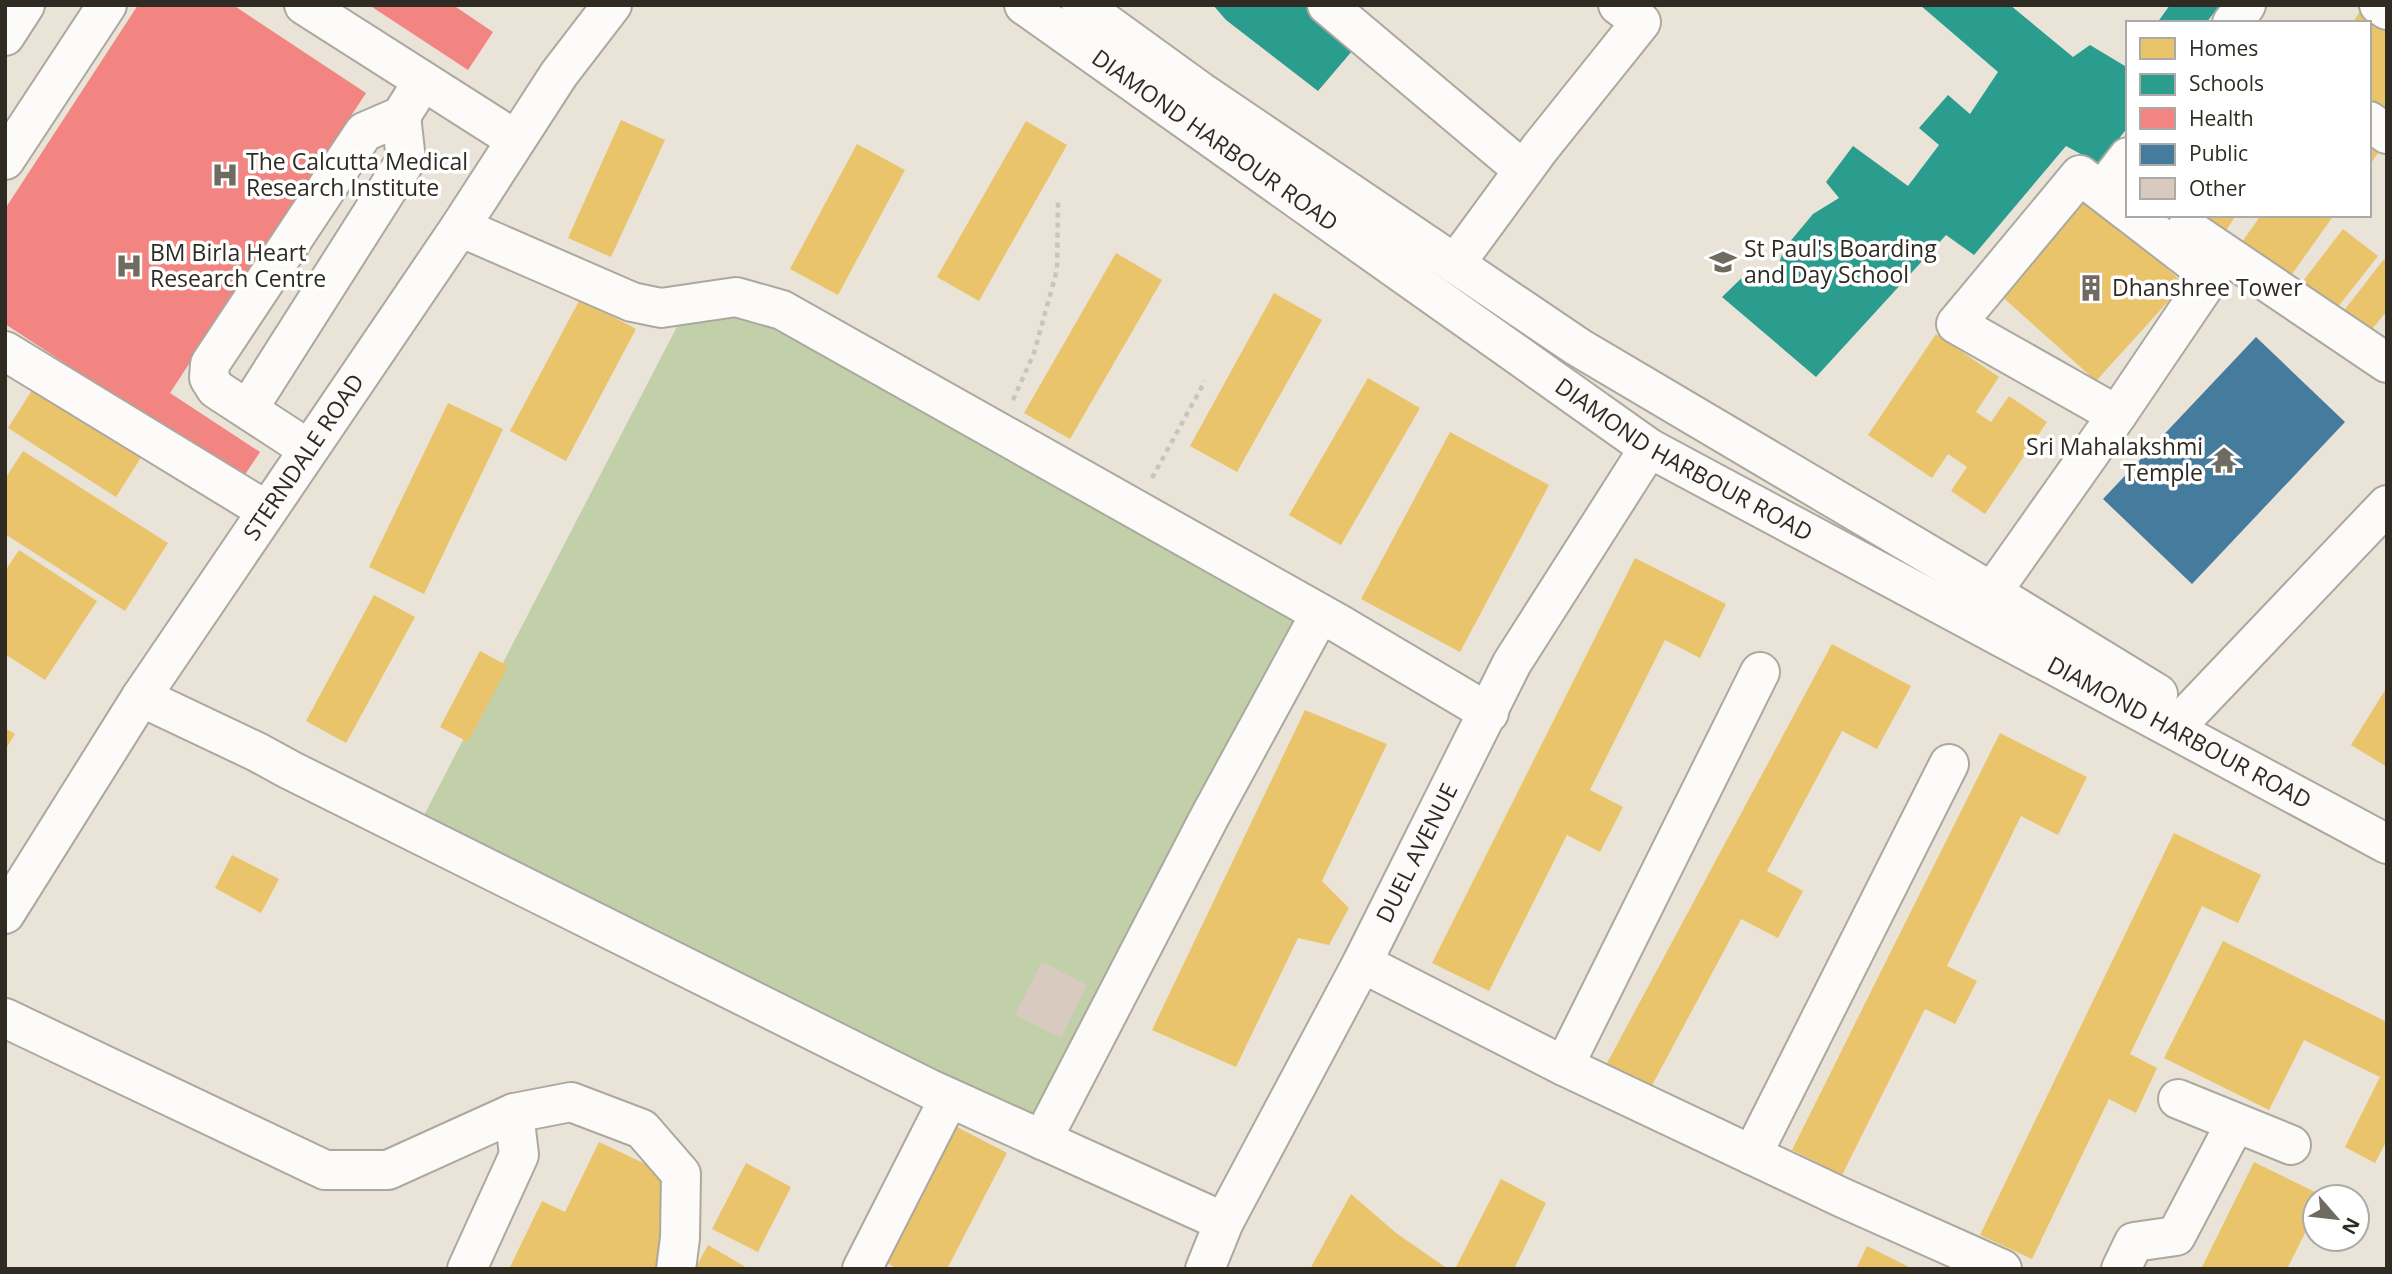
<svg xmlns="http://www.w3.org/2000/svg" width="2392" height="1274" font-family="'Open Sans',sans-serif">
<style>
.green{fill:#c2d0aa}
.homes{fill:#e9c46a}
.schools{fill:#2a9d8f}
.health{fill:#f28482}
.public{fill:#457b9d}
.building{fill:#d8cabf}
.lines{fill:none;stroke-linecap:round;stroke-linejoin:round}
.minor-casing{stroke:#ada89e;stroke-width:42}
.major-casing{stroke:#ada89e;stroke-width:42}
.path{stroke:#c7c5c0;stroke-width:4.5;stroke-dasharray:5 5;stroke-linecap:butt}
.minor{stroke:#fcfbf9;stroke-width:38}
.major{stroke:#fcfbf9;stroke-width:38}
.labels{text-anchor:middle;stroke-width:7;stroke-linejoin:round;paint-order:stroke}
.street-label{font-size:23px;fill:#2f2b22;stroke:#fff}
.poi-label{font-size:23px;fill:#2f2b22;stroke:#fff;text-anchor:start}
</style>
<rect width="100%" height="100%" fill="#eae3d7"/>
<path class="green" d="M744 308 1311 616 1041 1132 420 823 683 315Z"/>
<path class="homes" d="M2365 5 2387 15V115L2369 102V23H2352Z
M621 120 665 140 611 257 568 238Z
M1026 121 1067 145 979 301 937 277Z
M2369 136 2383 146 2369 166Z
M857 144 905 170 838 295 790 269Z
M2086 194 2184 284 2096 381 1997 292Z
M2183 215H2236L2220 240Z
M2261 215H2334L2290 277 2242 242Z
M2343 229 2378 256 2334 312 2300 285Z
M1116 253 1162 280 1070 439 1024 413Z
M2384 259 2387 261V311L2368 334 2342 313Z
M1274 293 1322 320 1237 472 1190 446Z
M580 299 636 329 566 461 510 431Z
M1936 334 1999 377 1976 412 1991 422 2009 396 2047 422 1985 514 1951 491 1967 467 1948 454 1932 478 1868 435Z
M1368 378 1420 408 1341 545 1289 515Z
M34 387 142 456 116 497 8 428Z
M448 403 503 429 424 594 369 567Z
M1450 432 1549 485 1460 652 1361 599Z
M23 451 168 543 125 611 5 534V479Z
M19 550 97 601 45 680 5 654V571Z
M1635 558 1726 604 1700 658 1665 640 1590 790 1623 807 1600 852 1567 835 1489 991 1432 963Z
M374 595 415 617 346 743 306 721Z
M1832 644 1911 686 1877 749 1842 731 1767 871 1803 891 1778 938 1741 919 1649 1091 1605 1067Z
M480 651 508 666 468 742 440 727Z
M2387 687V767L2351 745Z
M1305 710 1387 744 1322 881 1349 908 1329 945 1298 938 1236 1067 1152 1030Z
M5 728 15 734 5 750Z
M2000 733 2087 777 2058 835 2021 816 1947 966 1977 981 1955 1024 1925 1009 1842 1175 1792 1150Z
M2174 833 2261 875 2238 923 2202 906 2130 1054 2157 1068 2136 1113 2109 1099 2032 1259 1980 1235Z
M232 855 279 879 261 913 215 888Z
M2223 941 2387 1022V1140L2375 1163 2345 1147 2380 1077 2304 1040 2269 1110 2164 1058Z
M957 1127 1007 1153 947 1269H898L887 1263Z
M599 1142 679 1180 659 1221 676 1229 657 1269H509L542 1201 565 1212Z
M2254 1162 2325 1197H2315V1213L2287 1269H2201Z
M746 1163 791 1187 758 1252 712 1229Z
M1501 1179 1546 1203 1514 1269H1455Z
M1351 1194 1396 1233 1448 1269H1310Z
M708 1245 749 1269H695Z
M1867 1246 1913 1269H1856Z"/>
<path class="schools" d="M1213 5H1306L1358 44 1318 91 1226 20Z
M1920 5H2010L2073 57 2090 45 2125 66 2128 62V127L2099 164 2066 146 1974 255 1946 235 1816 377 1722 297 1753 267 1776 276 1783 250 1813 214 1839 198 1826 182 1853 146 1908 186 1939 145 1919 128 1948 95 1970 114 1998 72Z
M2170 5H2220L2206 23H2157Z"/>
<path class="health" d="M138 5H233L366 93 170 393 260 452 242 479 5 324V209Z
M369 5H453L493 32 468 70Z"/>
<path class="public" d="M2256 337 2345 422 2192 584 2103 499Z"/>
<path class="building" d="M1042 962 1087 985 1061 1038 1015 1015Z"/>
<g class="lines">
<defs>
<g id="minor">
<path d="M304 5 516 140"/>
<path d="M1327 5 1523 170"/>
<path d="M2379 5 2387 10"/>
<path d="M2232 23 2246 5"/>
<path d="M5 36 25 5"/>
<path d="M2369 121 2387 134"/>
<path d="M2128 157 2111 179 2128 190"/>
<path d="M5 160 107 5"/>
<path d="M460 227 632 302 661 308 736 297 782 310 1341 625 1489 713"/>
<path d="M2187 228 2387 363"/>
<path d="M1455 264 1540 148 1641 22 1618 5"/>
<path d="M5 351 267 511"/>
<path d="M248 409 406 160 401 116"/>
<path d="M2117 415 1956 324 2080 175 2128 212"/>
<path d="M308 449 216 389 209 378 210 364 364 132 401 116 423 81"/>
<path d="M1992 592 2117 415 2211 276 2132 215"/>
<path d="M141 697 257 752 290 770 930 1089 1224 1222"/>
<path d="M2189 713 2387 505"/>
<path id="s1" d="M5 914 141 697 460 227 559 74 612 5"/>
<path d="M1362 963 1564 1066 1843 1198 2002 1269"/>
<path d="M5 1018 325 1170H388L514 1113 571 1102 642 1129 681 1174 680 1238 676 1269"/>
<path d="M1564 1066 1760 672"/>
<path d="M2178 1099 2291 1145"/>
<path d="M1042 1140 1210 816 1320 614"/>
<path d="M1752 1155 1949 764"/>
<path d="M467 1269 519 1155 514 1113"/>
<path d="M862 1269 949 1098"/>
<path id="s2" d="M1205 1269 1224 1222 1362 963 1512 663 1649 448"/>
<path d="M2121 1269 2134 1242 2176 1236 2235 1124"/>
</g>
<g id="major">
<path id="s3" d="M1024 5 1649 448 2387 844"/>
<path d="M1081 5 1201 92 1578 347 1977 583 2158 694"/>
</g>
</defs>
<use href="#minor" class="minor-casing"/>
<use href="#major" class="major-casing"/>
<path class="path" d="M1013 400 1034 353 1057 270 1058 202
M1152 478 1205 381"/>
<use href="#minor" class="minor"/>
<use href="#major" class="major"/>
</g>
<defs>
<symbol id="hospital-bare" viewBox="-9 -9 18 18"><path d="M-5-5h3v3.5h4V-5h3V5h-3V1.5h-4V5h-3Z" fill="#706b61" stroke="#fff" stroke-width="2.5" paint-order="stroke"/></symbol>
<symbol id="school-bare" viewBox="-9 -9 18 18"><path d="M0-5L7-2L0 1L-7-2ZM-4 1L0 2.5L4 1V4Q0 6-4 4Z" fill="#706b61" stroke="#fff" stroke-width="2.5" paint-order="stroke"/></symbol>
<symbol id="building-bare" viewBox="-9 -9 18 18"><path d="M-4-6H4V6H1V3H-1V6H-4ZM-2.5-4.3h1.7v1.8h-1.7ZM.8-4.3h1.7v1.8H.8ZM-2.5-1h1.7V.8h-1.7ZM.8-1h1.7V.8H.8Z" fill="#706b61" stroke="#fff" stroke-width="2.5" paint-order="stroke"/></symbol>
<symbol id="temple-bare" viewBox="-9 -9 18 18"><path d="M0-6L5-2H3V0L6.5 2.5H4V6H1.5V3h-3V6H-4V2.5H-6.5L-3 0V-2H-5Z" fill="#706b61" stroke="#fff" stroke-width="2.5" paint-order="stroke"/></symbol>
</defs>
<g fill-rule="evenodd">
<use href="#hospital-bare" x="206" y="156" width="38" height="38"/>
<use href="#school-bare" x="1704" y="243" width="38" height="38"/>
<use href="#hospital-bare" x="110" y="247" width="38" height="38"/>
<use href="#building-bare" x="2072" y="269" width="38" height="38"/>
<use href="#temple-bare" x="2205" y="441" width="38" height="38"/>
</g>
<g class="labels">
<g class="street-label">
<text dy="8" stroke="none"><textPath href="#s3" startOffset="234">DIAMOND HARBOUR ROAD</textPath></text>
<text dy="8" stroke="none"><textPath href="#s1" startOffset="546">STERNDALE ROAD</textPath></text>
<text dy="8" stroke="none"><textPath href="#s3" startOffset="802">DIAMOND HARBOUR ROAD</textPath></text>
<text dy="8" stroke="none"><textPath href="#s3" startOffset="1368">DIAMOND HARBOUR ROAD</textPath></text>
<text dy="8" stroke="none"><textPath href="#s2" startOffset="467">DUEL AVENUE</textPath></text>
</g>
<g class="poi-label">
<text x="246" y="170">The Calcutta Medical<tspan x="246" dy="26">Research Institute</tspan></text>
<text x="1744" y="257">St Paul's Boarding<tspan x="1744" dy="26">and Day School</tspan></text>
<text x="150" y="261">BM Birla Heart<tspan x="150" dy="26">Research Centre</tspan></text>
<text x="2112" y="296">Dhanshree Tower</text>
<text x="2203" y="455" text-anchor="end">Sri Mahalakshmi<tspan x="2203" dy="26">Temple</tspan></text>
</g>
</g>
<rect width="2392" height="1274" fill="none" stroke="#2f2b22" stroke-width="14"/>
<rect x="2126" y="21" width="245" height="196" fill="#ffffff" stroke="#acaaa7" stroke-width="2"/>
<rect x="2140" y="38" width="35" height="21" fill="#e9c46a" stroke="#acaaa7" stroke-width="2"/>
<text x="2189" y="56" font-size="21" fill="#2f2b22">Homes</text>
<rect x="2140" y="74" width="35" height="21" fill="#2a9d8f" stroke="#acaaa7" stroke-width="2"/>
<text x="2189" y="91" font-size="21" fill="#2f2b22">Schools</text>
<rect x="2140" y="108" width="35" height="21" fill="#f28482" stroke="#acaaa7" stroke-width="2"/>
<text x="2189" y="126" font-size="21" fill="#2f2b22">Health</text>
<rect x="2140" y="144" width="35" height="21" fill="#457b9d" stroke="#acaaa7" stroke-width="2"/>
<text x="2189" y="161" font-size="21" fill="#2f2b22">Public</text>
<rect x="2140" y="178" width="35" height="21" fill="#d8cabf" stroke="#acaaa7" stroke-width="2"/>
<text x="2189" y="196" font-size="21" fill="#2f2b22">Other</text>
<g transform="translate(2336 1218) rotate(118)"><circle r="33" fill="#ffffff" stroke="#acaaa7" stroke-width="2"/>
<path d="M0-5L12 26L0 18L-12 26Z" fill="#706b61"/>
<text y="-10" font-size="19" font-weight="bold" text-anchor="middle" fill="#2f2b22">N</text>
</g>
</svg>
